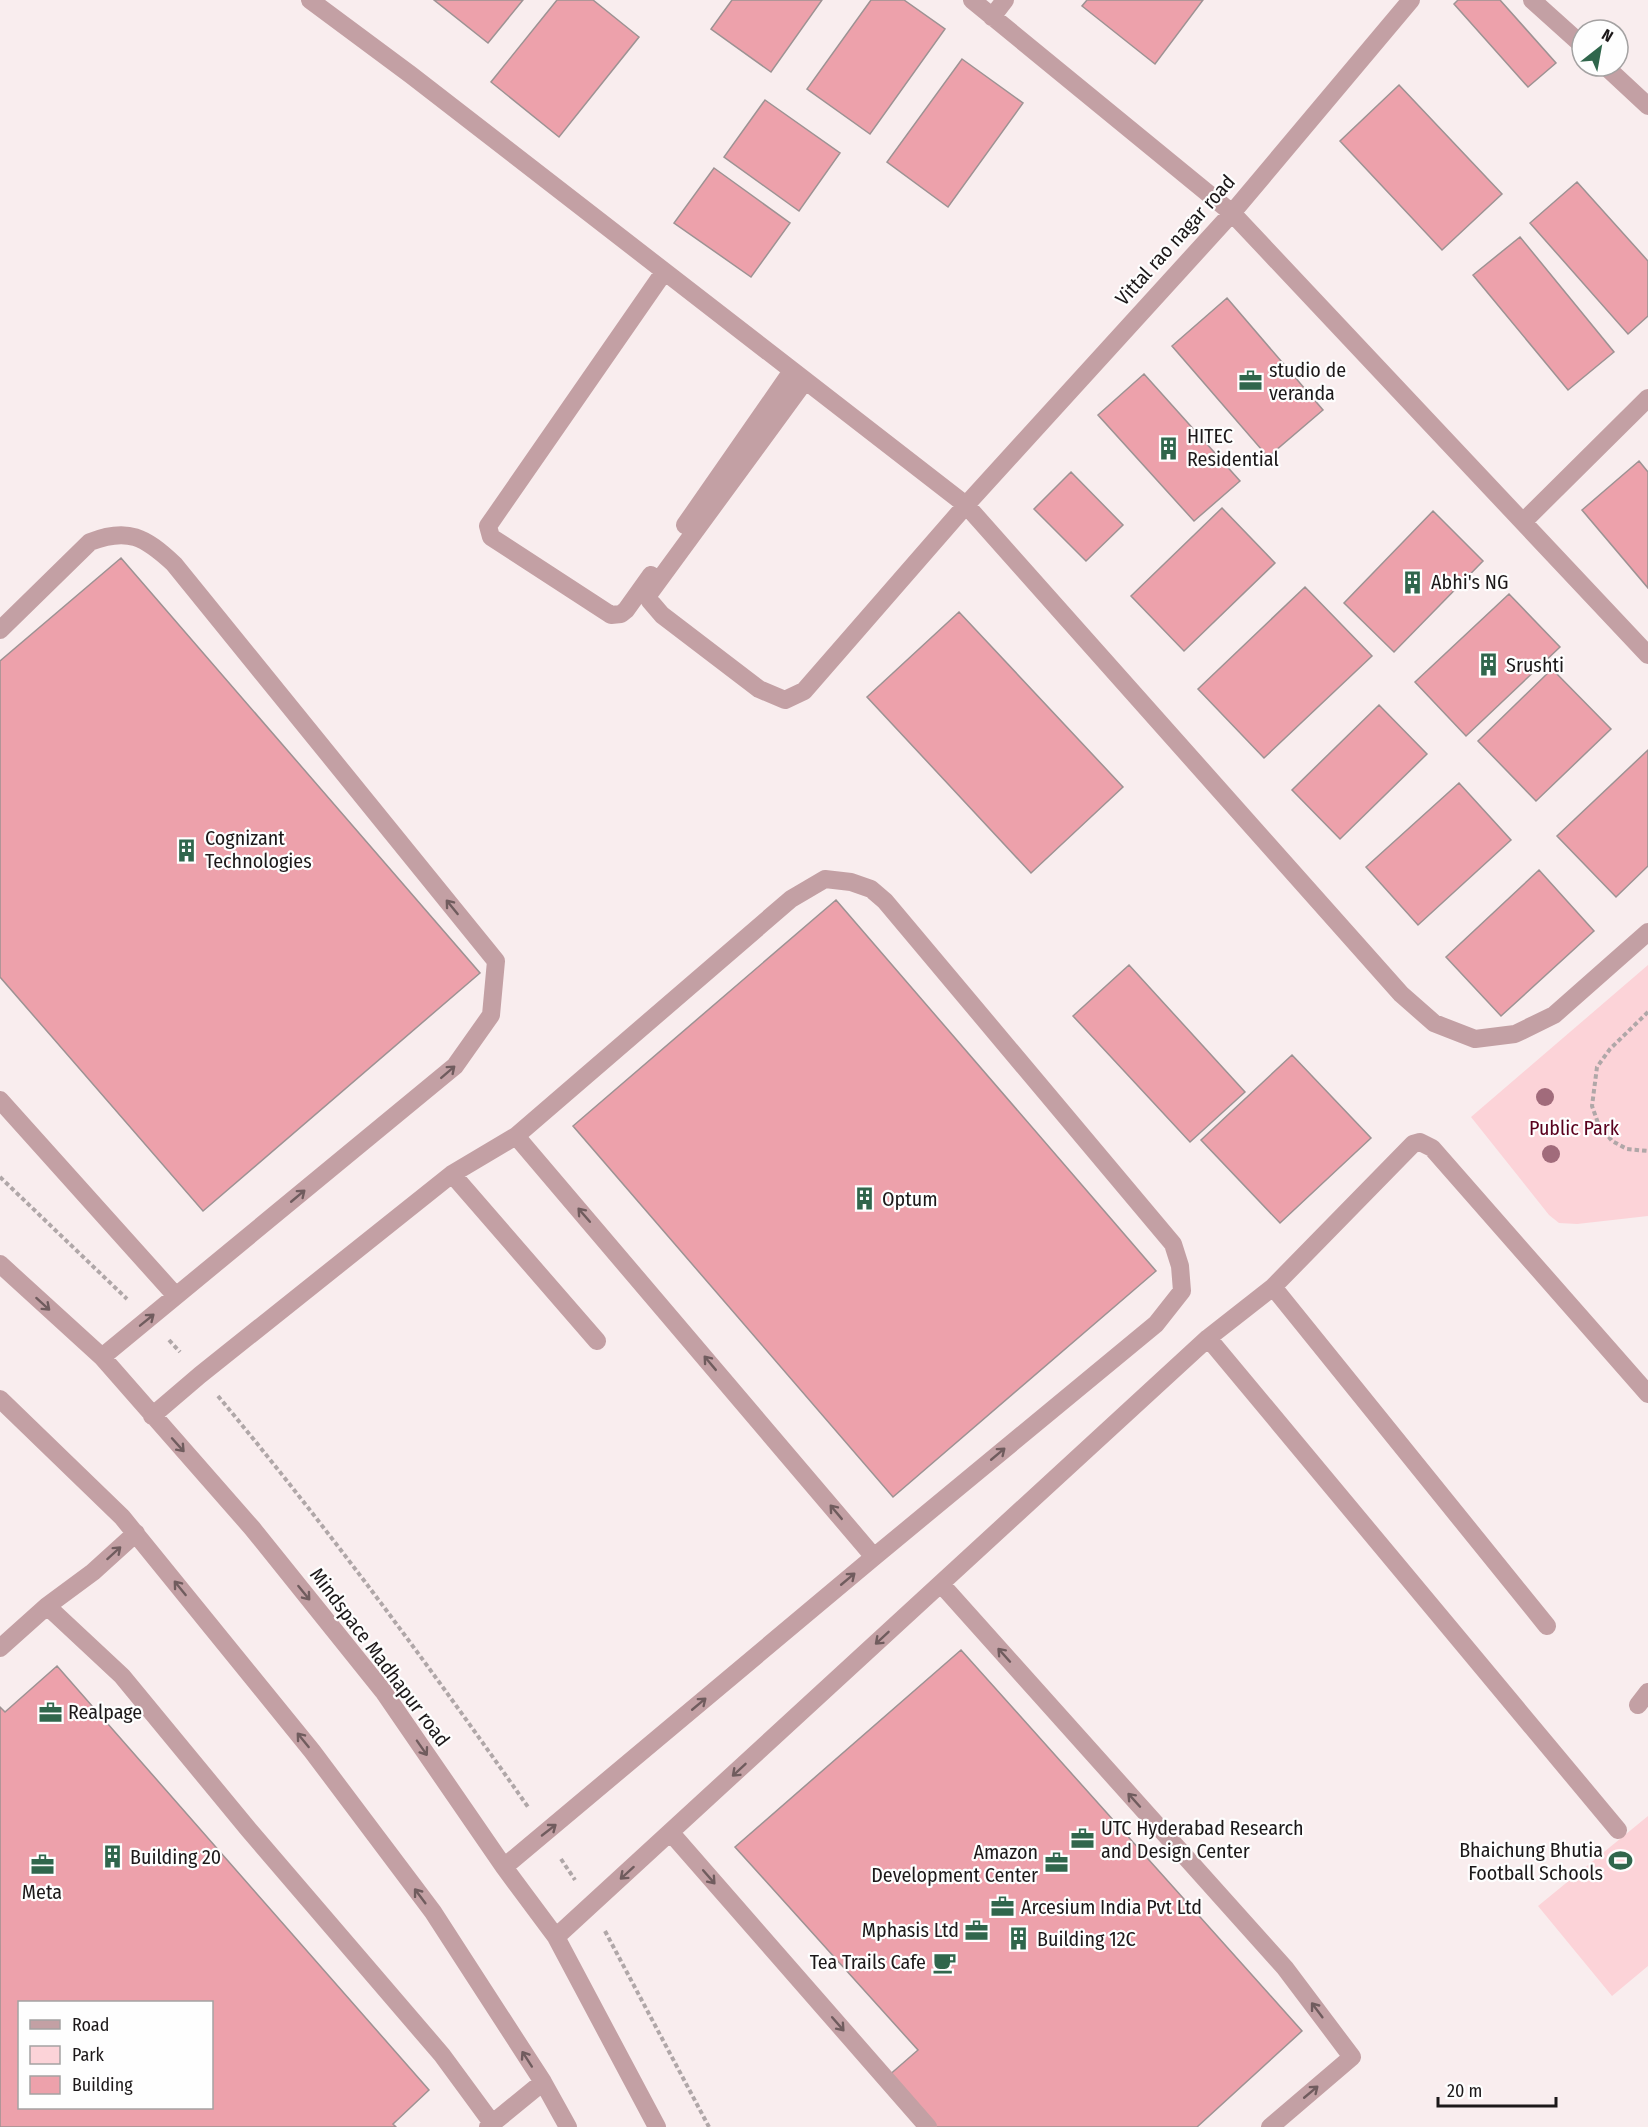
<svg xmlns="http://www.w3.org/2000/svg" width="1648" height="2127" font-family="'Fira Sans Condensed',sans-serif">
<style>
.green{fill:#fcd3d8}
.building{fill:#eda1ab;stroke:#9d9293;stroke-width:1.5;fill-rule:evenodd}
.lines{fill:none;stroke-linecap:round;stroke-linejoin:round}
.path{stroke:#b0a7a8;stroke-width:4;stroke-dasharray:4.5 3;stroke-linecap:butt}
.minor{stroke:#c3a0a4;stroke-width:18}
.tree{fill:#a16b7b}
.oneway{stroke:#705c5e}
.labels{text-anchor:middle;stroke-width:4.5;stroke-linejoin:round;paint-order:stroke}
.street-label{font-size:20px;fill:#1c1819;stroke:#fefefe}
.poi-label{font-size:20px;fill:#1c1819;stroke:#fefefe;text-anchor:start}
.park-label{font-size:20px;fill:#59001d;stroke:#fefefe}
</style>
<rect width="100%" height="100%" fill="#f9edee"/>
<path class="green" d="M1648 965V1216L1577 1224 1559 1223 1549 1215 1471 1117Z
M1648 1816V1966L1612 1996 1538 1906Z"/>
<path class="building" d="M434 0H523L488 43Z
M557 0H593L639 37 559 137 491 82Z
M732 0H822L771 72 711 29Z
M871 0H904L945 29 870 134 807 89Z
M1087 0H1203L1155 64 1082 6Z
M1458 0H1500L1556 63 1528 87 1454 4Z
M962 59 1023 103 948 207 887 162Z
M1399 85 1502 194 1442 250 1340 141Z
M765 100 840 153 799 211 724 157Z
M714 168 790 223 751 277 674 223Z
M1577 182 1648 261V316L1628 334 1530 223Z
M1520 237 1614 352 1568 390 1473 275Z
M1227 298 1323 410 1268 457 1172 346Z
M1144 374 1240 481 1194 521 1098 415Z
M1639 461 1648 472V588L1582 510Z
M1071 472 1123 525 1086 561 1034 509Z
M1222 508 1275 563 1184 651 1131 596Z
M1433 511 1483 561 1394 652 1344 603Z
M121 558 480 973 203 1211 0 977V661Z
M1305 587 1372 656 1264 758 1198 689Z
M1509 594 1560 647 1466 736 1415 682Z
M959 612 1123 787 1031 873 867 697Z
M1552 669 1611 729 1536 801 1478 741Z
M1379 705 1427 754 1340 839 1292 790Z
M1648 750V866L1616 897 1557 836Z
M1459 783 1511 840 1418 925 1366 867Z
M1539 870 1594 931 1501 1016 1446 957Z
M836 900 1156 1271 893 1497 573 1126Z
M1129 965 1245 1092 1190 1142 1073 1016Z
M1292 1055 1371 1138 1280 1223 1201 1140Z
M961 1650 1302 2031 1197 2127H933L887 2077 918 2050 735 1847Z
M57 1666 429 2090 393 2124 396 2127H0V1707L5 1712ZM20 2002H212V2108H20Z"/>
<g class="lines">
<path class="path" d="M1648 1012 1610 1049 1597 1067 1592 1106 1598 1123 1612 1141 1627 1149 1648 1151
M0 1177 127 1299
M169 1340 180 1352
M218 1396C328 1528 430 1667 528 1807
M561 1859 575 1880
M605 1931 709 2127"/>
<path class="minor" d="M310 0 411 75 966 505 1401 994 1434 1023 1475 1039 1515 1034 1554 1015 1648 932
M972 0 1232 213 1648 655
M1532 0 1582 45
M992 17 1005 0
M1605 66 1648 106
M805 381 649 594 650 601 662 615 759 689 785 700 804 691 966 505 1232 213 1411 0
M1523 522 1648 398
M685 525 792 371
M651 575 626 610 621 614 611 615 491 537 488 526 664 272
M0 630 90 542C128 527 145 537 174 564L496 961 491 1015 455 1066 102 1357
M0 1100 176 1296
M516 1136 874 1557
M452 1174 597 1341
M0 1264 102 1357 252 1528 383 1691 504 1867 556 1937 657 2127
M1273 1287 1547 1626
M1208 1338 1618 1830
M0 1399 122 1517 312 1751 433 1912 543 2082 568 2127
M152 1416 200 1375 452 1174 516 1136 791 899 825 879 851 882 871 889 885 901 1173 1244 1180 1266 1182 1291 1156 1324 874 1557 504 1867
M941 1584 1285 1968 1352 2057 1270 2127
M47 1606 122 1676 249 1830 442 2055 492 2123
M0 1648 47 1606 93 1572 136 1533
M1638 1705 1648 1692
M671 1833 928 2127
M556 1937 1208 1338 1273 1287 1413 1144 1420 1142 1432 1148 1648 1394
M488 2127 543 2082"/>
</g>
<g class="tree">
<circle cx="1545" cy="1097" r="9"/>
<circle cx="1551" cy="1154" r="9"/>
</g>
<defs><path id="oneway-shaft" d="M-6 0H5M1.5-3L5.5 0L1.5 3" fill="none" stroke-width="1.6" stroke-linecap="round" stroke-linejoin="round" transform="scale(1.5)"/></defs>
<g class="oneway">
<use href="#oneway-shaft" transform="translate(452 907) rotate(-129)"/>
<use href="#oneway-shaft" transform="translate(448 1072) rotate(-41)"/>
<use href="#oneway-shaft" transform="translate(298 1196) rotate(-40)"/>
<use href="#oneway-shaft" transform="translate(584 1215) rotate(-131)"/>
<use href="#oneway-shaft" transform="translate(43 1304) rotate(42)"/>
<use href="#oneway-shaft" transform="translate(147 1320) rotate(-39)"/>
<use href="#oneway-shaft" transform="translate(710 1363) rotate(-130)"/>
<use href="#oneway-shaft" transform="translate(178 1445) rotate(48)"/>
<use href="#oneway-shaft" transform="translate(998 1454) rotate(-40)"/>
<use href="#oneway-shaft" transform="translate(836 1512) rotate(-130)"/>
<use href="#oneway-shaft" transform="translate(114 1553) rotate(-42)"/>
<use href="#oneway-shaft" transform="translate(848 1579) rotate(-40)"/>
<use href="#oneway-shaft" transform="translate(180 1588) rotate(-129)"/>
<use href="#oneway-shaft" transform="translate(304 1593) rotate(51)"/>
<use href="#oneway-shaft" transform="translate(882 1638) rotate(137)"/>
<use href="#oneway-shaft" transform="translate(1004 1655) rotate(-132)"/>
<use href="#oneway-shaft" transform="translate(699 1704) rotate(-40)"/>
<use href="#oneway-shaft" transform="translate(303 1740) rotate(-129)"/>
<use href="#oneway-shaft" transform="translate(422 1748) rotate(55)"/>
<use href="#oneway-shaft" transform="translate(739 1770) rotate(137)"/>
<use href="#oneway-shaft" transform="translate(1134 1800) rotate(-132)"/>
<use href="#oneway-shaft" transform="translate(549 1830) rotate(-38)"/>
<use href="#oneway-shaft" transform="translate(627 1873) rotate(138)"/>
<use href="#oneway-shaft" transform="translate(709 1877) rotate(49)"/>
<use href="#oneway-shaft" transform="translate(420 1896) rotate(-127)"/>
<use href="#oneway-shaft" transform="translate(1317 2010) rotate(-127)"/>
<use href="#oneway-shaft" transform="translate(838 2024) rotate(49)"/>
<use href="#oneway-shaft" transform="translate(527 2059) rotate(-123)"/>
<use href="#oneway-shaft" transform="translate(1311 2092) rotate(-40)"/>
</g>
<defs>
<symbol id="office-bare" viewBox="-9 -9 18 18"><path d="M-6-3h4V-5.5h4V-3h4V5H-6ZM-1-4.5V-3h2v-1.5ZM-6 0V1H6V0Z" fill="#30664c" stroke="#fefefe" stroke-width="2.5" paint-order="stroke"/></symbol>
<symbol id="building-bare" viewBox="-9 -9 18 18"><path d="M-4-6H4V6H1V3H-1V6H-4ZM-2.5-4.3h1.7v1.8h-1.7ZM.8-4.3h1.7v1.8H.8ZM-2.5-1h1.7V.8h-1.7ZM.8-1h1.7V.8H.8Z" fill="#30664c" stroke="#fefefe" stroke-width="2.5" paint-order="stroke"/></symbol>
<symbol id="stadium-bare" viewBox="-9 -9 18 18"><path d="M0-5a6.5 5 0 1 0 0 10a6.5 5 0 1 0 0-10ZM-3.5-1.8h7v3.6h-7Z" fill="#30664c" stroke="#fefefe" stroke-width="2.5" paint-order="stroke"/></symbol>
<symbol id="cafe-bare" viewBox="-9 -9 18 18"><path d="M-5.5-4.5H6V0H3Q3 3.5 0 3.5H-2.5Q-5.5 3.5-5.5 0ZM3-3.2v2h1.7v-2ZM-6 4.5H4V6H-6Z" fill="#30664c" stroke="#fefefe" stroke-width="2.5" paint-order="stroke"/></symbol>
</defs>
<g fill-rule="evenodd">
<use href="#office-bare" x="1234" y="364" width="33" height="33"/>
<use href="#building-bare" x="1152" y="432" width="33" height="33"/>
<use href="#building-bare" x="1396" y="566" width="33" height="33"/>
<use href="#building-bare" x="1472" y="648" width="33" height="33"/>
<use href="#building-bare" x="170" y="834" width="33" height="33"/>
<use href="#building-bare" x="848" y="1182" width="33" height="33"/>
<use href="#office-bare" x="34" y="1696" width="33" height="33"/>
<use href="#office-bare" x="1066" y="1822" width="33" height="33"/>
<use href="#building-bare" x="96" y="1840" width="33" height="33"/>
<use href="#stadium-bare" x="1604" y="1844" width="33" height="33"/>
<use href="#office-bare" x="1040" y="1846" width="33" height="33"/>
<use href="#office-bare" x="26" y="1848" width="33" height="33"/>
<use href="#office-bare" x="986" y="1890" width="33" height="33"/>
<use href="#office-bare" x="960" y="1914" width="33" height="33"/>
<use href="#building-bare" x="1002" y="1922" width="33" height="33"/>
<use href="#cafe-bare" x="928" y="1946" width="33" height="33"/>
</g>
<g class="labels">
<g class="street-label">
<text transform="translate(1175 240) rotate(-48)" y="7">Vittal rao nagar road</text>
<text transform="translate(380 1657) rotate(53)" y="7">Mindspace Madhapur road</text>
</g>
<g class="poi-label">
<text x="1269" y="377">studio de<tspan x="1269" dy="23">veranda</tspan></text>
<text x="1187" y="443">HITEC<tspan x="1187" dy="23">Residential</tspan></text>
<text x="1431" y="589">Abhi's NG</text>
<text x="1506" y="672">Srushti</text>
<text x="205" y="845">Cognizant<tspan x="205" dy="23">Technologies</tspan></text>
<text x="882" y="1206">Optum</text>
<text x="68" y="1719">Realpage</text>
<text x="1101" y="1835">UTC Hyderabad Research<tspan x="1101" dy="23">and Design Center</tspan></text>
<text x="1603" y="1857" text-anchor="end">Bhaichung Bhutia<tspan x="1603" dy="23">Football Schools</tspan></text>
<text x="1038" y="1859" text-anchor="end">Amazon<tspan x="1038" dy="23">Development Center</tspan></text>
<text x="130" y="1864">Building 20</text>
<text x="42" y="1899" text-anchor="middle">Meta</text>
<text x="1021" y="1914">Arcesium India Pvt Ltd</text>
<text x="959" y="1937" text-anchor="end">Mphasis Ltd</text>
<text x="1037" y="1946">Building 12C</text>
<text x="926" y="1969" text-anchor="end">Tea Trails Cafe</text>
</g>
<g class="park-label">
<text x="1574" y="1135">Public Park</text>
</g>
</g>
<rect x="18" y="2001" width="195" height="108" fill="#fefefe" stroke="#a4a2a2" stroke-width="1.5"/>
<rect x="30" y="2020" width="30" height="9" fill="#c3a0a4" stroke="#a4a2a2" stroke-width="1.5"/>
<text x="72" y="2031" font-size="18" fill="#1c1819">Road</text>
<rect x="30" y="2046" width="30" height="18" fill="#fcd3d8" stroke="#a4a2a2" stroke-width="1.5"/>
<text x="72" y="2061" font-size="18" fill="#1c1819">Park</text>
<rect x="30" y="2076" width="30" height="18" fill="#eda1ab" stroke="#a4a2a2" stroke-width="1.5"/>
<text x="72" y="2091" font-size="18" fill="#1c1819">Building</text>
<g transform="translate(1600 48) rotate(31)"><circle r="28" fill="#fefefe" stroke="#a4a2a2" stroke-width="1.5"/>
<path d="M0-4.5L10 22L0 15L-10 22Z" fill="#30664c"/>
<text y="-9" font-size="16" font-weight="bold" text-anchor="middle" fill="#1c1819">N</text>
</g>
<path d="M1438 2097v9h118v-9" fill="none" stroke="#1c1819" stroke-width="3"/>
<text x="1447" y="2097" font-size="18" fill="#1c1819" stroke="#fefefe" stroke-width="4.5" paint-order="stroke">20 m</text>
</svg>
